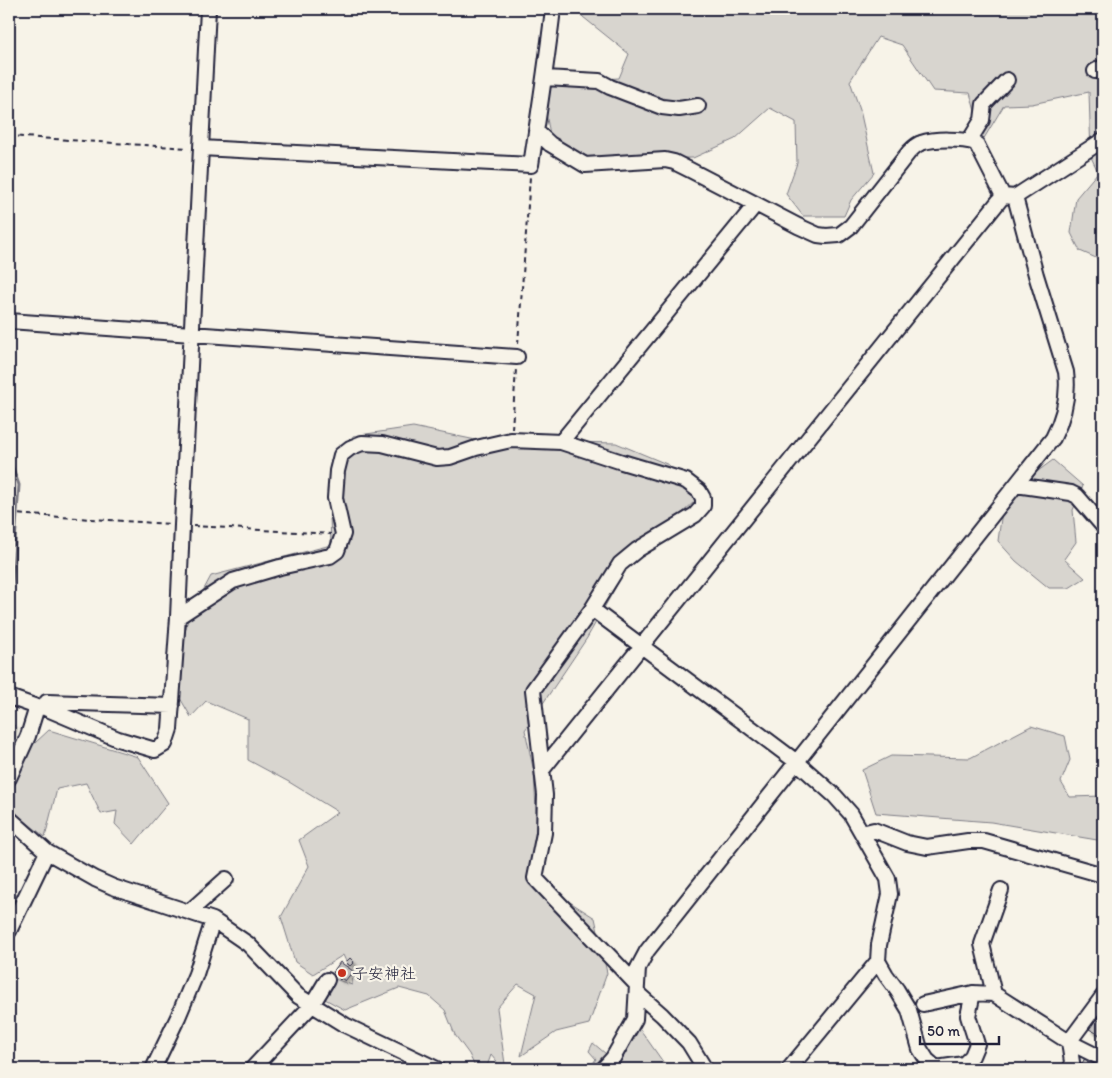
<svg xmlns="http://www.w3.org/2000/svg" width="1112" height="1078" font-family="Itim,'Klee One',sans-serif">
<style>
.green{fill:#d8d5cf;stroke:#7d7c85}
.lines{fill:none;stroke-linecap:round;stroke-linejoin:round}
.stream{stroke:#76747f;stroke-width:3}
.building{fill:#c2bfbd;stroke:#22223b;filter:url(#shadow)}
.minor-casing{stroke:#22223b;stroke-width:18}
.path{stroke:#22223b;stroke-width:2;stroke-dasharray:5 4;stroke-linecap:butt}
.minor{stroke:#f7f3e8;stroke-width:14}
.poi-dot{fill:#c8321e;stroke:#f7f3e8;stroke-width:2}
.labels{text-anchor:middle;stroke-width:4.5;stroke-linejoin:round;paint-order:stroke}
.poi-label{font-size:16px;fill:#22223b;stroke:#f7f3e8;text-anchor:start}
</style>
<defs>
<filter id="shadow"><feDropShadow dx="3.5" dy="3.5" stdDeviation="1" flood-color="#0004"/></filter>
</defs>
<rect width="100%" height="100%" fill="#f7f3e8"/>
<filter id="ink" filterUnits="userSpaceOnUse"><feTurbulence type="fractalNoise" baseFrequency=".02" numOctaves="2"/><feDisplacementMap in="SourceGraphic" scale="10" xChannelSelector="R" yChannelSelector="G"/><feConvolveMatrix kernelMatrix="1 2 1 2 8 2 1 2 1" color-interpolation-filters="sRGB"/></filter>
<g filter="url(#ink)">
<path class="green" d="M577 9H1103V261L1080 251 1071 233 1076 198 1098 172 1091 157 1089 92 1032 104 1004 105 983 140 970 93 933 91 902 45 878 37 850 81 860 110 874 173 851 200 844 216H803L786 194 797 163 796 122 770 108 735 139 693 158 585 159 550 134 545 109 551 82 619 78 629 54 583 17Z
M413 427 476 440 616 443 669 465 696 500 661 533 630 553 618 583 587 638 525 730 534 772 540 888 562 897 595 918 607 973 589 1024 556 1032 521 1056 536 994 518 984 497 1008 505 1064 500 1066 491 1055 486 1069H476L469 1054 455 1035 445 1010 429 996 399 988 345 1010 325 999 323 975 352 985 351 972 343 955 313 974 295 962 281 917 309 866 299 840 338 812 289 782 248 760V719L206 701 191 717 173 686 188 619 211 576 331 545 329 486 353 436Z
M1053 460 1083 486 1073 510 1076 542 1064 559 1085 578 1069 588H1049L1016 561 998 541 1004 496Z
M1031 726 1065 736 1070 760 1061 782 1070 797 1103 796V841L991 822 876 813 862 770 891 756 970 758Z
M49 730 138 757 168 803 134 844 115 824 117 811 101 814 86 783 57 789 45 837 9 808V767Z
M630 1015 668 1069H589L596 1059 589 1051 593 1043 606 1054 615 1051Z"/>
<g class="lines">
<path class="stream" d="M9 457 19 485 11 599 9 607"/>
</g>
<path class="building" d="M9 724 14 725 9 744Z
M350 958 354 962 350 966 346 962Z
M340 962 353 971 345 981 341 978 340 980 333 972Z
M1095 1018 1103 1023 1102 1036 1089 1029Z
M1085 1058 1098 1065 1096 1069H1079Z"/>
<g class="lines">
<defs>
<path id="minor" d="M1095 71 1103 67
M545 78 599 81 610 87 662 107 679 109 698 106
M536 131 550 144 585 165 665 160 674 162 690 170 798 226 818 235 826 236 839 235 851 226 909 152C912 149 917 144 921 143 935 138 963 139 976 143L1003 196 1015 197 1103 140
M969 141 982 120 984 104 1007 80
M201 148 531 165C539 113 547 61 553 9
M9 321 517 357
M561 442 756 204
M1016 485 1071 493 1077 496 1103 526
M592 609 798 763 835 796 851 814 888 879 890 894 879 945 878 961 886 975 897 990 909 1010 920 1049 927 1060 936 1068 964 1064 972 1056 977 1044 968 1016 973 993
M178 617 233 581 280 567 330 556 337 551 343 534 335 498 337 471 341 455 350 448 362 443 382 444 437 458 450 457 476 448 511 440 561 442 622 462 686 481 699 491 703 498V506L695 515 637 550 620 564 592 609 533 690 545 795 544 833 535 878 637 985
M9 697 37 707
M45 708 47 702 172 706
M542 770 1003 196
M9 778 28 736 37 707 45 708 118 739 155 750 165 744 170 729 178 617 182 525 208 9
M9 818 47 852 95 879 113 887 213 920 248 944 298 996 345 1025 437 1069
M862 833 874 830 907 843 927 847 968 841H984L1103 875
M189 912 226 879
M9 931 47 852
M637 993 662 1015 689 1043 705 1069
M994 994 982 944 1001 890
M923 1004 973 993 994 994 1069 1042 1103 1059
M153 1069 178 1017 196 974 213 920
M252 1069 312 1005 327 980
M603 1069 613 1058 635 1019 638 968 647 951 1053 438C1064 417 1069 396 1066 372L1036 275 1015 197
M789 1069 878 961
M1073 1069 1069 1042 1103 996"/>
</defs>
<use href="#minor" class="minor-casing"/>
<path class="path" d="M9 136 188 148
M518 344 530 177
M512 429 516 369
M9 502 14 514 171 524
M193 526 331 534"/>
<use href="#minor" class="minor"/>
</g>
</g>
<circle class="poi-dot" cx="342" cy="973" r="5"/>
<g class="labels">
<g class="poi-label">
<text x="352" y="979">子安神社</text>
</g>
</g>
<rect width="1112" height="1078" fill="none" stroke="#f7f3e8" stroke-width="30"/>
<rect x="15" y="15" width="1082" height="1048" fill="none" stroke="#22223b" stroke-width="2" filter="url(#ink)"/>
<path d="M920 1036v8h79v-8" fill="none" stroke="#22223b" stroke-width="2.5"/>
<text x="927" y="1036" font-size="15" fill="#22223b" stroke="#f7f3e8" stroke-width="4" paint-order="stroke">50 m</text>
</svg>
